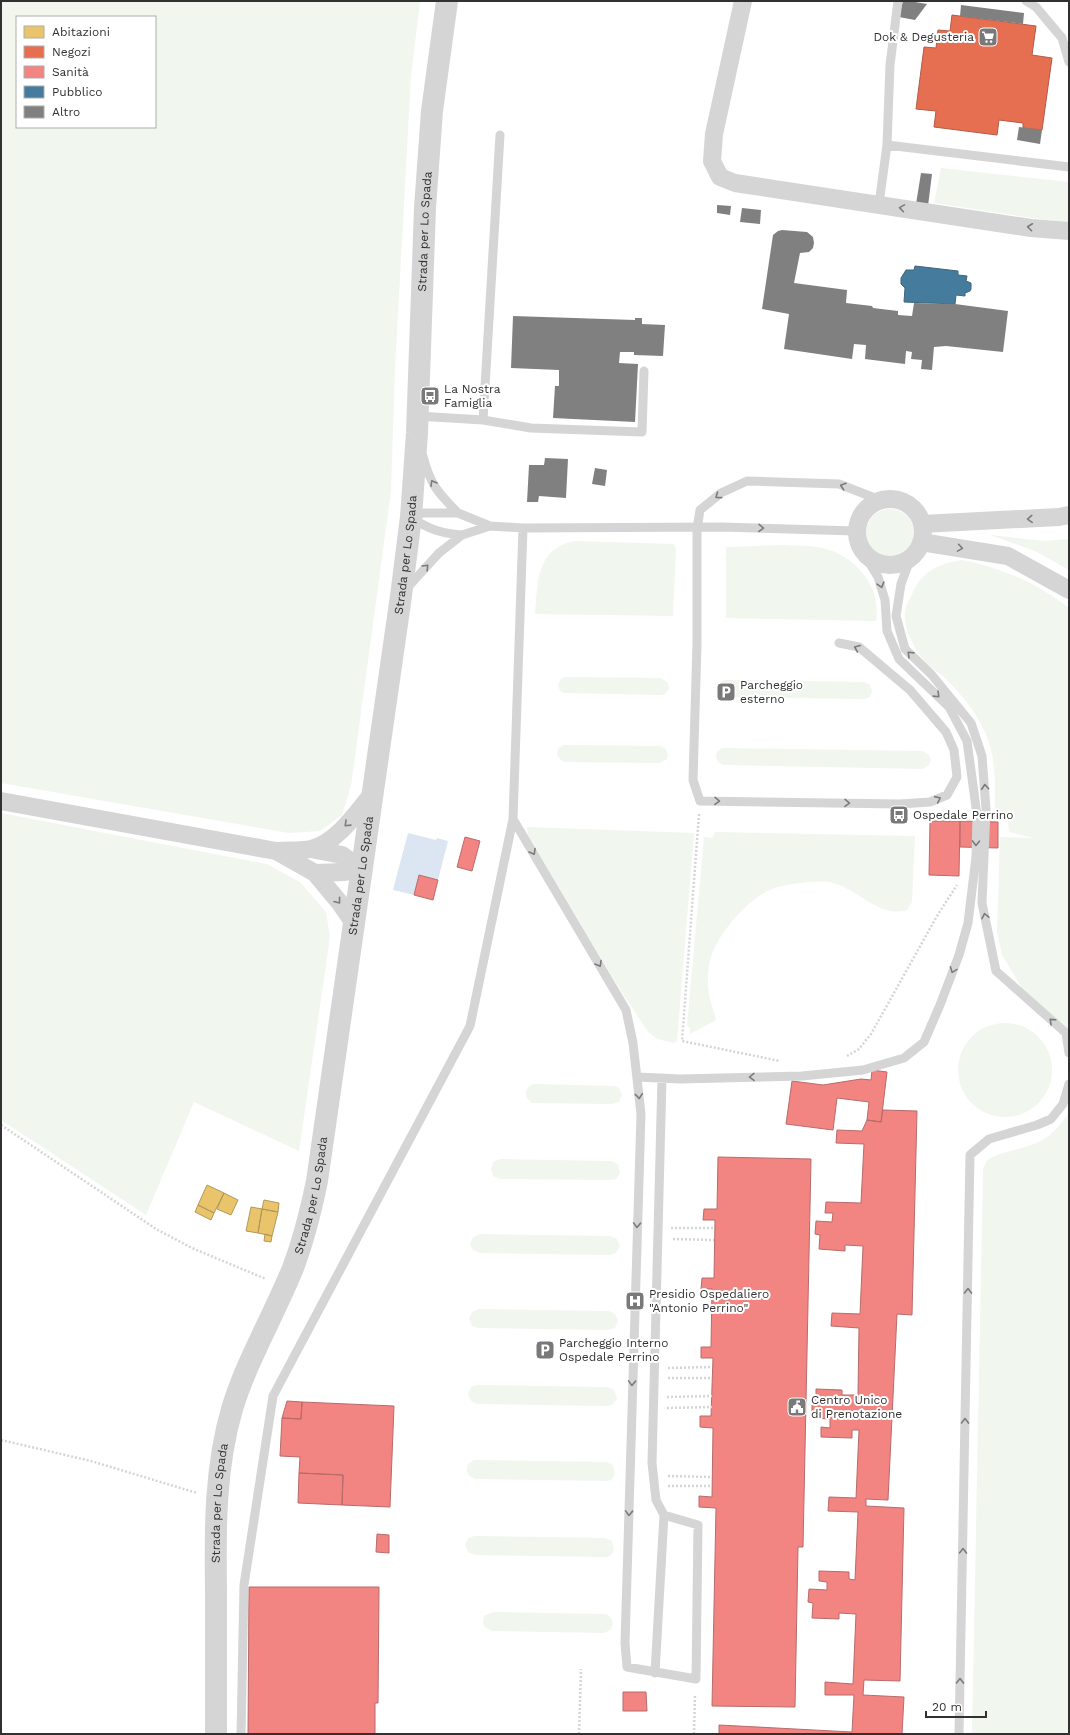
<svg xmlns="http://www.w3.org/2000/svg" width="1070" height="1735" font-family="'Work Sans',sans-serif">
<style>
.green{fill:#f1f6ee;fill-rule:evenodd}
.water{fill:#dce6f2}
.homes{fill:#e9c46a;stroke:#b29859}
.shops{fill:#e76f51;stroke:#b05c47}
.health{fill:#f28482;stroke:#b86b6a}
.public{fill:#457b9d;stroke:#3f657d}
.building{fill:#808080}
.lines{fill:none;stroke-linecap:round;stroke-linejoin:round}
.path{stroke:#d5d5d5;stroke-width:2.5;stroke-dasharray:2 2;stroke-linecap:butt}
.service{stroke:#d5d5d5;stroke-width:9}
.minor{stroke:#d5d5d5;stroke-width:18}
.tertiary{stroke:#d5d5d5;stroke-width:22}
.oneway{stroke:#7b7b7b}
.labels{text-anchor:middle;stroke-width:4;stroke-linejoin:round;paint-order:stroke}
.poi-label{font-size:12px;fill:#313131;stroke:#fff;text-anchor:start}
.street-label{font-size:12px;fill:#313131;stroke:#fff}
</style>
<rect width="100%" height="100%" fill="#fff"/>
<path class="green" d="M1 1H420L411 76 395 369 391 491 351 786 342 815 320 831 289 833 1 783ZM17 17H155V127H17Z
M941 168 1069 182V222L1046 220 934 203Z
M866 533a24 24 0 1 1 48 0a24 24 0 1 1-48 0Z
M990 535 1044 541 1069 539V570L1035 551Z
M574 541 674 544 676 549 673 616 535 614C538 582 536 549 574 541Z
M783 545C794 546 806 545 817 547 852 552 882 584 876 621L726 618V547Z
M962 560C1002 568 1037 583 1069 608V1031L1028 998 1002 955 997 932 1000 837 1034 838 1009 832 1008 821 995 814C995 786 997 756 984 730 975 711 961 694 946 679 939 672 929 667 923 659 913 647 903 627 905 611 906 605 911 598 913 592 922 571 941 563 962 560Z
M565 677 661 678 668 683 669 689 665 694 661 695 564 693 560 691 558 685 561 679Z
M724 680 864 682 870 685 872 691 870 697 864 699 725 697 721 696 717 690 718 684Z
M563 745 660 746 666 749 668 755 667 759 660 763 565 762 561 760 557 755 558 749Z
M722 748 922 751 928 754 931 760 928 766 922 769 724 765C717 763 715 758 717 752Z
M1 813 267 864 300 882 326 912 330 937 299 1151 194 1102 146 1215 1 1120Z
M527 827 694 833 677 1041 674 1043 657 1039 648 1032 617 985 528 835Z
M715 832 915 836 912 902 907 910C879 919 857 887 829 882 817 880 784 884 772 889 748 899 716 935 710 961 707 975 707 992 712 1006 713 1011 715 1015 716 1020L690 1034V1027L687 1026 704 837 712 838Z
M958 1070a47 47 0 1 1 94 0a47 47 0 1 1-94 0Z
M535 1084 615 1086 619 1088 622 1095 619 1102 612 1104 532 1103 527 1098C524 1091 528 1085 535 1084Z
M1069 1112V1734H972L983 1170C984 1166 986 1161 989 1159 1005 1149 1027 1150 1044 1139 1054 1133 1063 1122 1069 1112Z
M500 1159 611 1161 618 1164 620 1173 616 1179 611 1180 500 1179 493 1176 491 1169 493 1162Z
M480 1234 610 1236 617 1239 620 1246 616 1253 610 1255 480 1253 473 1250 470 1244 473 1237Z
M479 1309 609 1311 615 1314 618 1321 615 1328 608 1330 478 1328 472 1326 469 1319 472 1312Z
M477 1385 608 1387 614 1390 617 1399 612 1405 607 1406 477 1404 471 1401 468 1394 471 1387Z
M474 1460 606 1462 613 1465 615 1474 611 1480 606 1481 476 1479C468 1477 465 1472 468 1464Z
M475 1536 605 1538 612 1541 614 1550 610 1556 605 1557 475 1555 468 1552 465 1545 468 1538Z
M493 1612 606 1614C613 1618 615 1624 610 1630L604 1633 492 1631 486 1628 483 1624 484 1616Z"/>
<path class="water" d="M408 833 436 840 437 838 448 841 438 880 419 875 414 895 393 890Z"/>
<path class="homes" d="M207 1185 224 1193 214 1213 198 1205Z
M224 1193 238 1200 231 1215 217 1209Z
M264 1200 279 1203 278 1212 262 1209Z
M198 1205 214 1213 211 1220 195 1212Z
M251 1207 262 1209 258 1233 246 1231Z
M262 1209 278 1212 272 1236 258 1233Z
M265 1234 272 1236 271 1242 264 1241Z"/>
<path class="shops" d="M952 15 1036 26 1032 55 1052 58 1042 130 1023 128V123L999 120 997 135 934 127 936 111 916 109 924 47 936 48 938 30 950 31Z"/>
<path class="health" d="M930 821H960L959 876 929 875Z
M960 821 998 822V848L960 847Z
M465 837 480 841 472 871 457 867Z
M419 875 438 880 433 900 414 895Z
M872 1070 887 1072 881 1122 867 1120 869 1102 837 1098 833 1130 786 1124 792 1081 823 1085 861 1079 871 1080Z
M883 1110 917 1111 912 1315 897 1314 888 1500 866 1499V1506L904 1508 900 1681 864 1680 863 1695 904 1697 902 1734H719V1725L852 1732 854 1695H825V1682L853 1684 856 1614 839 1613V1619L812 1618 813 1603 808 1602 809 1589 827 1590V1582L819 1581V1571L849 1572V1579L855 1580 858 1512 828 1511 829 1497 856 1498 859 1430H852V1438L821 1437V1427L830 1428V1419L812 1418V1405H816V1389L842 1390V1395H858L859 1328 831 1326 832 1313 860 1314 863 1246 845 1245V1251L819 1249 820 1235 815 1234 816 1221 832 1222 833 1213H825L826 1202 861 1203 864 1144 836 1143 837 1130 862 1131 867 1120 881 1122Z
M718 1157 811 1159 803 1547H798L795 1707 712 1706 716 1508 699 1507V1496L712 1497 713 1428 700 1427V1416H711L713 1358H701V1347H711L712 1289H701L702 1278H714L715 1220H703L704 1209H717Z
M287 1401 302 1402 301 1419 282 1418Z
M302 1402 394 1406 390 1507 342 1505 343 1475 299 1473 300 1457 280 1456 282 1418 301 1419Z
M299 1473 343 1475 342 1505 298 1503Z
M377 1534 389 1535V1553L376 1552Z
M249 1587H379L378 1703H375V1734H248Z
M623 1692H646L647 1711H623Z"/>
<path class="public" d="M915 266 958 271V275L967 276 966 281 971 283V289L970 291 965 293V296L956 295 955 304 904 302 905 288 901 284V278L906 270H914Z"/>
<path class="building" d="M903 1H909L927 4 915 20 899 17Z
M961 5 1024 13 1023 24 960 16Z
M1019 127 1042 130 1040 144 1017 140Z
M921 173 932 174 928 206 916 204Z
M717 205 731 206 730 215 717 213Z
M742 208 761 210 760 224 740 222Z
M782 230 807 232 813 237 814 243 813 248 809 252 800 253 794 283 847 290 846 303 872 306 873 308 898 311V315L912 316 914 303 955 304 1008 311 1003 352 946 346 934 347 932 370 921 369 922 360 911 359 912 352 906 351 905 364 865 359 866 345 854 344 852 359 784 349 789 314 762 309 773 235 778 231Z
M513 316 635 320V318H642V324L665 325 663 356 634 355V352H620L619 363 638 364 635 422 553 418 555 386H559V370L511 368Z
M545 458 568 459 566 498 539 496 538 502H527L529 465H544Z
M595 468 607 470 605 486 592 484Z"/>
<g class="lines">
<path class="path" d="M699 814 682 1041 780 1061
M847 1056 859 1049 871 1034 937 916 957 885
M1 1125 156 1229 192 1248 266 1279
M671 1228H715
M673 1239 714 1240
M668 1368 712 1367
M668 1378H712
M667 1397 712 1396
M667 1408 712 1407
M1 1440 91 1461 197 1493
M668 1476 712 1477
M668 1486H712
M579 1734 581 1669
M694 1734 695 1694"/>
<path class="service" d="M1026 1 1036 7 1062 38 1069 62
M887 145 890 65 898 1
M879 204 887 145 1069 167
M417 416 483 420 500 135
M483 420 531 428 642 432 644 371
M423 456C430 484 438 493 458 513
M412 517 423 513H458L490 526
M412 518C430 530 441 533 462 535
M911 557 901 584 896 616 905 649 931 674 971 723 982 756 986 809 982 903 996 971 1066 1033 1069 1053
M407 588 439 553 462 535 490 526 523 528 722 527 856 531
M839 643 859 647 910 690 946 732 954 750 957 777 947 795 930 802 900 804 700 801 693 780 697 644V529L700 510 721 493 747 481 839 484 880 500
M513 819 626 1010 633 1043 641 1114 625 1643 627 1667 696 1679 698 1525 664 1515 656 1500 652 1463 662 1078
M637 1077 680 1079 802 1076 863 1070 904 1058 924 1042 940 1005 959 955 968 923 976 857 977 815 967 741 949 707 899 659 887 631 885 600 878 577 862 551
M655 1673 664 1515
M241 1734 244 1585 273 1396 470 1026 513 819 523 528
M959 1734 970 1155 989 1139 1037 1125 1051 1119 1063 1104 1069 1084"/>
<path class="minor" d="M743 1 714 134 712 161 720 177 735 183 1031 228 1069 231
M857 532a33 33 0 1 1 66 0a33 33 0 1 1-66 0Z
M922 524 1059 517 1069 515
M921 542 1008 556 1069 590
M1 801 276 851 315 873 340 903 353 922
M311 849 342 855 361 869
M277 851C287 850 300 851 311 849 336 843 356 814 372 794
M315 873 345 872 361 869"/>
<path class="tertiary" id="s1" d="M216 1734C216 1686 216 1637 216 1589 215 1528 215 1468 232 1409 247 1360 274 1315 293 1268 304 1239 311 1210 317 1181L401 596 411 517 417 433 425 208 432 111 447 1"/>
</g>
<defs><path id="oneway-chevron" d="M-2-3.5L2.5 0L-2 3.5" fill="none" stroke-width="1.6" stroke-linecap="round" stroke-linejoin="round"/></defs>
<g class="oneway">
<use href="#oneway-chevron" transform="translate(902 208) rotate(-171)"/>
<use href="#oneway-chevron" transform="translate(1030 227) rotate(-173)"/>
<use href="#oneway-chevron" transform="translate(433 483) rotate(-120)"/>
<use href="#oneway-chevron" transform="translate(843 486) rotate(-162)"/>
<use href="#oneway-chevron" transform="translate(718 496) rotate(143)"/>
<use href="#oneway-chevron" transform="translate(1030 519) rotate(177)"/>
<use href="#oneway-chevron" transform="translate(761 528) rotate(1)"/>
<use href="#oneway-chevron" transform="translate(960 548) rotate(9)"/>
<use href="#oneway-chevron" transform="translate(426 567) rotate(-46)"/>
<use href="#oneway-chevron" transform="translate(881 585) rotate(74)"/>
<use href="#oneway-chevron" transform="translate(857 648) rotate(-157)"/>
<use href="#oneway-chevron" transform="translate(910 654) rotate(-136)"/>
<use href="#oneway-chevron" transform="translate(937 695) rotate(44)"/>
<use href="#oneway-chevron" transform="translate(985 787) rotate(-94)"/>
<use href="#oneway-chevron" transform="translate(938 799) rotate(-24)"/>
<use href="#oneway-chevron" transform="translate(717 801) rotate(1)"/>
<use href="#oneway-chevron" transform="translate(847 803) rotate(1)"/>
<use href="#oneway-chevron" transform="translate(347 824) rotate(136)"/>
<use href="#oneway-chevron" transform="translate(976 843) rotate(91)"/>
<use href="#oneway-chevron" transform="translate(533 852) rotate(60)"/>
<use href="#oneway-chevron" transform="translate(338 901) rotate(52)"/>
<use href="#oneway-chevron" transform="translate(985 916) rotate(-102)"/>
<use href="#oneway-chevron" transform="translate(599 964) rotate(60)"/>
<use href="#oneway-chevron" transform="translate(953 970) rotate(111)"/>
<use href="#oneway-chevron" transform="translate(1052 1021) rotate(-138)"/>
<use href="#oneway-chevron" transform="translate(752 1077) rotate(179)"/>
<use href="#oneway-chevron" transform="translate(639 1096) rotate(84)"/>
<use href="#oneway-chevron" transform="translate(637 1225) rotate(92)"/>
<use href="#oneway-chevron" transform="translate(968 1291) rotate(-89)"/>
<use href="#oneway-chevron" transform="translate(632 1383) rotate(92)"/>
<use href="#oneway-chevron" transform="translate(965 1421) rotate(-89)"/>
<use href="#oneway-chevron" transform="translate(629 1513) rotate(92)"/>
<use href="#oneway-chevron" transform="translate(963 1551) rotate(-89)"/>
<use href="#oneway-chevron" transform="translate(960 1681) rotate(-89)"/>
</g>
<defs>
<symbol id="supermarket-square" viewBox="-11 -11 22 22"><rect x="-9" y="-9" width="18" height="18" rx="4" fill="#797979" stroke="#fff"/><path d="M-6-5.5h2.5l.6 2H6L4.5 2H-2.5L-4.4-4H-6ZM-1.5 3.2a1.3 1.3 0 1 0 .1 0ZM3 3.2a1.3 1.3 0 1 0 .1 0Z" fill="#fff"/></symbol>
<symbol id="bus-square" viewBox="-11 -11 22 22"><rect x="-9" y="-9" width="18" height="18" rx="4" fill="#797979" stroke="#fff"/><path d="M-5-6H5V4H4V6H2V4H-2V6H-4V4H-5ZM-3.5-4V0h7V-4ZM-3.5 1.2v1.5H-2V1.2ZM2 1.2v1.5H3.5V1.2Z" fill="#fff"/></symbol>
<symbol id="parking-square" viewBox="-11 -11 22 22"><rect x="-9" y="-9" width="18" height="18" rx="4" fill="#797979" stroke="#fff"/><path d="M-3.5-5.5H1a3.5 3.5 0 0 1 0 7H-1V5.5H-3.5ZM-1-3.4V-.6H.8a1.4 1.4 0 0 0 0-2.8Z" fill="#fff"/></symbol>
<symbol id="hospital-square" viewBox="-11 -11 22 22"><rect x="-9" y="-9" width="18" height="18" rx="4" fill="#797979" stroke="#fff"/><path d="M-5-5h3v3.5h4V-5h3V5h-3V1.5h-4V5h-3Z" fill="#fff"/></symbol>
<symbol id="civic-square" viewBox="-11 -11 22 22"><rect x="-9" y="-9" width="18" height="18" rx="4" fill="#797979" stroke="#fff"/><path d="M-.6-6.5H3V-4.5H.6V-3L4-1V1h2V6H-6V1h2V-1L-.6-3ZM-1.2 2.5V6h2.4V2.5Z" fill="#fff"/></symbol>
</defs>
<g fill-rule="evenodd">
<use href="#supermarket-square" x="977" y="26" width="22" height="22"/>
<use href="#bus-square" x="419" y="385" width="22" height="22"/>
<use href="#parking-square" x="715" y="681" width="22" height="22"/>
<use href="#bus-square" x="888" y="804" width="22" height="22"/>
<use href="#hospital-square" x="624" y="1290" width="22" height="22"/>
<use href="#parking-square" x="534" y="1339" width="22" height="22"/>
<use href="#civic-square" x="786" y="1396" width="22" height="22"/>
</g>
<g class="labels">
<g class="poi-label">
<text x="974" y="41" text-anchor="end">Dok &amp; Degusteria</text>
<text x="444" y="393">La Nostra<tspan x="444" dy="14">Famiglia</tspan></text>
<text x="740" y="689">Parcheggio<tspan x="740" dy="14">esterno</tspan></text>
<text x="913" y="819">Ospedale Perrino</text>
<text x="649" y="1298">Presidio Ospedaliero<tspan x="649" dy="14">"Antonio Perrino"</tspan></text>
<text x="559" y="1347">Parcheggio Interno<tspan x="559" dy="14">Ospedale Perrino</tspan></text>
<text x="811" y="1404">Centro Unico<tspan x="811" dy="14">di Prenotazione</tspan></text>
</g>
<g class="street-label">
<text dy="4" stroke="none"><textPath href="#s1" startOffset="1527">Strada per Lo Spada</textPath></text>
<text dy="4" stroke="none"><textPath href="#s1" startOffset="1203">Strada per Lo Spada</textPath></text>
<text dy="4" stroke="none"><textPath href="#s1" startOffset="879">Strada per Lo Spada</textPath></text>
<text dy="4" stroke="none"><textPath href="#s1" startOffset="555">Strada per Lo Spada</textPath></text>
<text dy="4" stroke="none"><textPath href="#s1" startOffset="231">Strada per Lo Spada</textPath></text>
</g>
</g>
<rect width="1070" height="1735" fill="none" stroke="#313131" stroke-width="4"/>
<rect x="16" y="16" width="140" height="112" fill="#ffffff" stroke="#adadad"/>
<rect x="24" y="26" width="20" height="12" fill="#e9c46a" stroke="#adadad"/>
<text x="52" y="36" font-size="12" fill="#313131">Abitazioni</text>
<rect x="24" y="46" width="20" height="12" fill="#e76f51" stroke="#adadad"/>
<text x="52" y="56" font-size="12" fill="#313131">Negozi</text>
<rect x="24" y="66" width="20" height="12" fill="#f28482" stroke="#adadad"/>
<text x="52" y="76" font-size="12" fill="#313131">Sanità</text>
<rect x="24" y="86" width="20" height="12" fill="#457b9d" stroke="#adadad"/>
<text x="52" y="96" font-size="12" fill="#313131">Pubblico</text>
<rect x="24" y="106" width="20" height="12" fill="#808080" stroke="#adadad"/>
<text x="52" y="116" font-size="12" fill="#313131">Altro</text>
<path d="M926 1711v6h60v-6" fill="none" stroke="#313131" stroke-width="2"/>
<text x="932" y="1711" font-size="12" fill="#313131" stroke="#ffffff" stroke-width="3" paint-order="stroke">20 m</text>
</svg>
